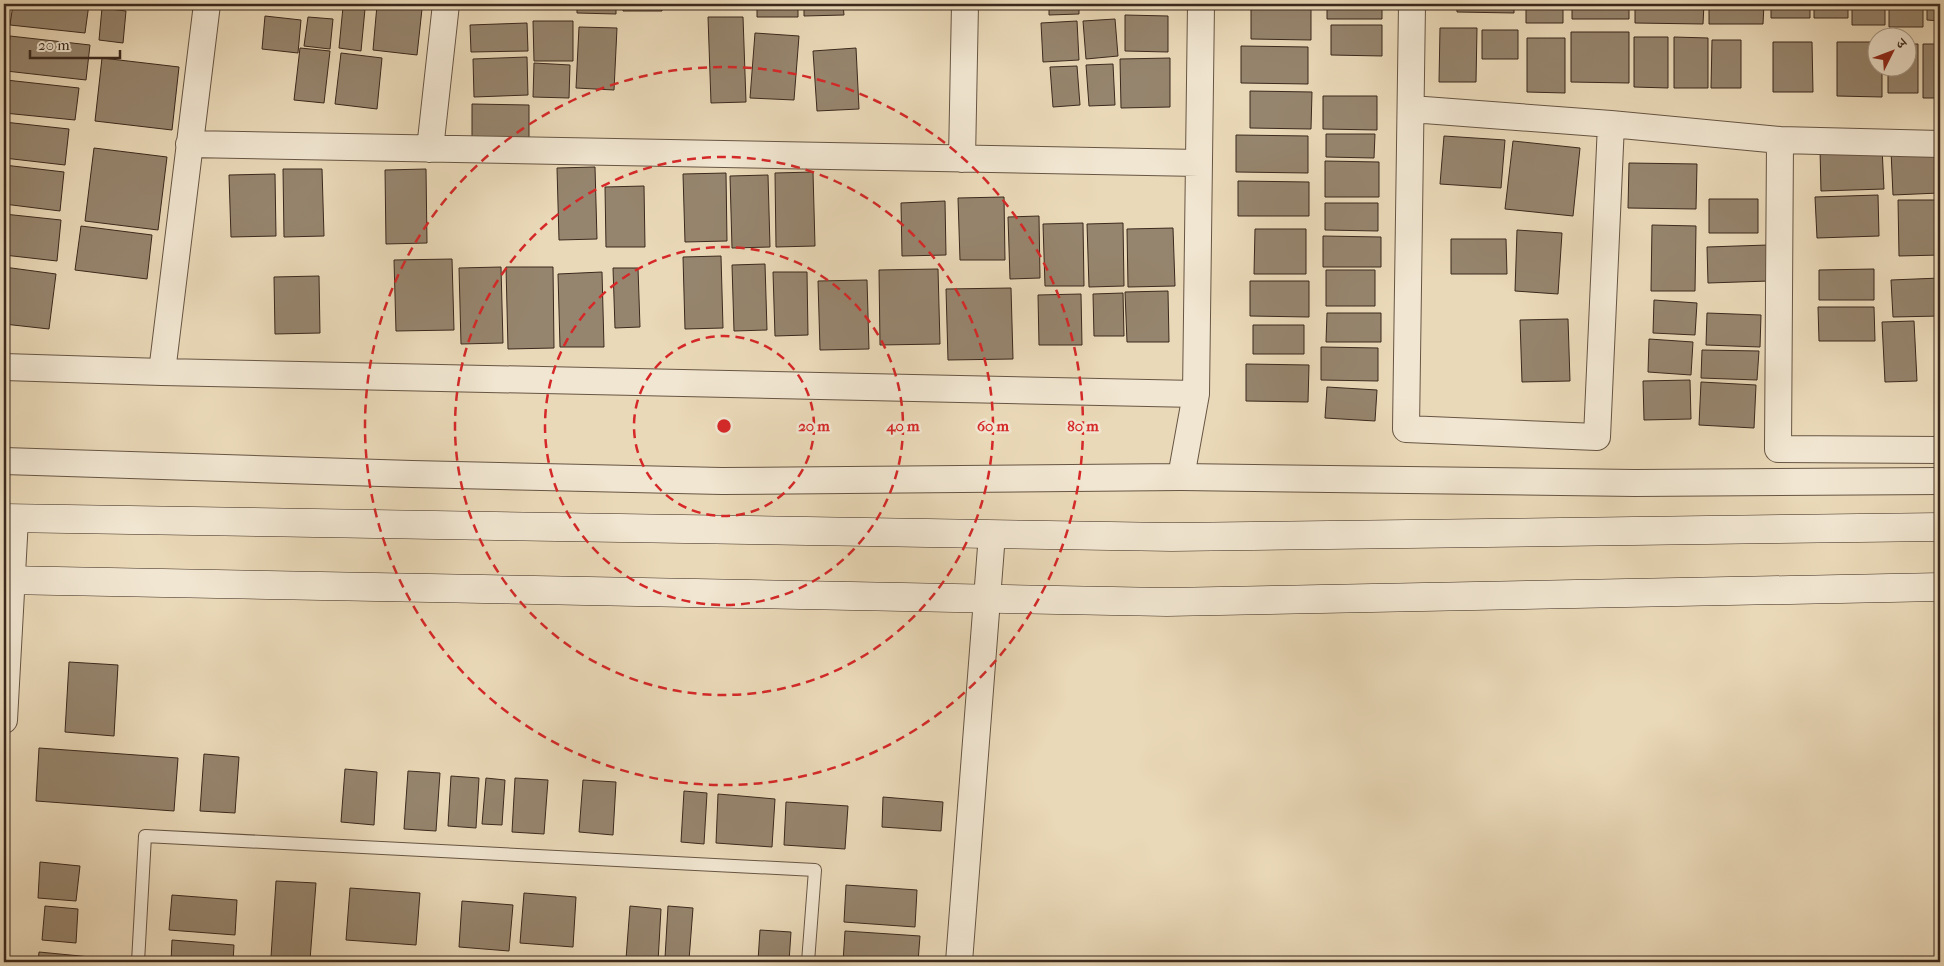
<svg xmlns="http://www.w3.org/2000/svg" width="1944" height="966" font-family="'IM FELL French Canon','Noto Serif Devanagari',serif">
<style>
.building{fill:#96856e;stroke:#3b291d}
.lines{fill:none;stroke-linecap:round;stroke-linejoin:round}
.lane-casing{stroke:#675544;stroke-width:14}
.street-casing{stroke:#675544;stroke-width:28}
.secondary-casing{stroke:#3b291d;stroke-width:29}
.lane{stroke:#f1e6d1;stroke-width:12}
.street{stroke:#f1e6d1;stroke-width:26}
.secondary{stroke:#f1e6d1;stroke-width:28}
.ring{fill:none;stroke:#d62828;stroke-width:2.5;stroke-dasharray:9 6}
.centre{fill:#d62828;stroke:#f1e6d1;stroke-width:2.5}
.ring-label{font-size:15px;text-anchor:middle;font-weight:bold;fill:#d62828;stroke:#f1e6d1;stroke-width:5;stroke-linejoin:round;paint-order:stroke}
</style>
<rect width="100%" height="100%" fill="#ead9b8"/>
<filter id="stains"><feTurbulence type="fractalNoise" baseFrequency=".004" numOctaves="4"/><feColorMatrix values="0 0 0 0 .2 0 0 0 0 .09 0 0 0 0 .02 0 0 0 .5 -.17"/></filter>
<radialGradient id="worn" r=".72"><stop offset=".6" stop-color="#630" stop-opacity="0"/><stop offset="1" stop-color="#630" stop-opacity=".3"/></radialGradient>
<path class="building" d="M13 4H89L85 33 10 25Z
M494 4H529V7L494 6Z
M577 4H616V14L577 13Z
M623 4H662V11H623Z
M757 4H798V17H757Z
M804 4H843L844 15 804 16Z
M1049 4H1079V14L1049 15Z
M1251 4H1311V40L1251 39Z
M1327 4H1382V19H1327Z
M1457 4H1514V13L1457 12Z
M1526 4H1563V23H1526Z
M1572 4H1629V19H1572Z
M1635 4H1704L1703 24 1635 23Z
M1709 4H1764L1763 24H1709Z
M1771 4H1810V18H1771Z
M1814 4H1848V18H1814Z
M1852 4H1885V25H1852Z
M1889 4H1923V27H1889Z
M1927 4H1940V21L1927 20Z
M377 5 422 9 417 55 373 50Z
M343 7 365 9 361 51 339 48Z
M102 8 126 11 123 43 99 40Z
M1125 15 1168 16V52L1125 51Z
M265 16 301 20 298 53 262 49Z
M308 17 333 19 330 49 304 46Z
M708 17H743L746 102 711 103Z
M1115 19 1118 56 1086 59 1083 21Z
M533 21H573V61H534Z
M1077 21 1079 60 1043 62 1041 23Z
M527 23 528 51 471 52 470 25Z
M1331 25H1382V56L1331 55Z
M579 27 617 28 614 90 576 88Z
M1440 28H1477L1476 82H1439Z
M1482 30H1518V59H1482Z
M1571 32H1629V83L1571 82Z
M755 33 799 36 794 100 750 98Z
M10 36 90 45 86 80 6 71Z
M1634 37H1668V88L1634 87Z
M1674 37 1708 38V88H1674Z
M1527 38H1565V93L1527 92Z
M1712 40H1741V88H1711Z
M1773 42H1812L1813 92H1773Z
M1837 42H1876V68H1882V97L1837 96Z
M1906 44H1918V93H1888V68H1906Z
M1923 44H1940V98H1923Z
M1241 46 1308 47V84L1241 83Z
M300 48 330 51 324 103 294 100Z
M856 48 859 109 817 111 813 51Z
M341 53 382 58 377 109 335 104Z
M527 57 528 95 474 97 473 59Z
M102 58 179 67 172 130 95 121Z
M1170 58V107L1121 108 1120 59Z
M534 63 570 65 569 98 533 97Z
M1113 64 1115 105 1089 106 1086 65Z
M1077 66 1080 105 1053 107 1050 67Z
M6 80 79 88 75 120 4 113Z
M1250 91 1312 92 1311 129 1250 128Z
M1323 96H1377V130L1323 129Z
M472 104 529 105V138H472Z
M4 122 69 129 65 165 4 158Z
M1326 134H1375L1374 158 1326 157Z
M1236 135 1308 136V173L1236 172Z
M1444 136 1505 140 1501 188 1440 184Z
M1513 141 1580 148 1573 216 1505 209Z
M1882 147 1884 189 1821 191 1820 149Z
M94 148 167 157 158 230 85 221Z
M1937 150 1939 193 1893 195 1891 151Z
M1325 161 1379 162V197H1325Z
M1629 163 1697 164 1696 209 1628 208Z
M4 165 64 172 60 211 4 204Z
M595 167 597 239 559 240 557 168Z
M283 169H322L324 236 284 237Z
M426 169 427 243 386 244 385 170Z
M813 172 815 246 776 247 775 173Z
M726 173 727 241 685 242 683 174Z
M275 174 276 236 231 237 229 175Z
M768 175 770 247 732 248 730 176Z
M1238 181 1309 182V216H1238Z
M644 186 645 247H606L605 187Z
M1878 195 1879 236 1817 238 1815 197Z
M1004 197 1005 260H960L958 198Z
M1709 199H1758V233H1709Z
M1898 200H1940V255L1899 256Z
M945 201 946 255 902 256 901 203Z
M1325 203H1378V231L1325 230Z
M4 214 61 220 57 261 4 255Z
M1039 216 1040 278 1010 279 1008 217Z
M1083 223 1084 286H1045L1043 224Z
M1123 223 1124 286 1089 287 1087 224Z
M1652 225 1696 226 1695 291H1651Z
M81 226 152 235 147 279 75 270Z
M1173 228 1175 286 1128 287 1127 229Z
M1255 229H1306V274H1254Z
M1517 230 1562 233 1558 294 1515 291Z
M1323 236 1381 237V267H1323Z
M1451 239H1506L1507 274H1451Z
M1768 245 1769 281 1708 283 1707 247Z
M721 256 723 328 685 329 683 257Z
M452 259 454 330 396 331 394 260Z
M765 264 767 330 734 331 732 265Z
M4 267 56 274 49 329 4 324Z
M501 267 503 343 461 344 459 268Z
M506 267H553L554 348 508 349Z
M613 268H638L640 327 615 328Z
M938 269 940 344 880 345 879 270Z
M1874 269V300H1819V270Z
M1326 270H1375V306H1326Z
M602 272 604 347H560L558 274Z
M773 272H807L808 335 775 336Z
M319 276 320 333 275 334 274 277Z
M1940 278V316L1893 317 1891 280Z
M867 280 869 349 820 350 818 281Z
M1250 281H1309V317L1250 316Z
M1011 288 1013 359 948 360 946 289Z
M1168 291 1169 342H1127L1125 292Z
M1123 293 1124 336H1094L1093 294Z
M1081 294 1082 345H1039L1038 295Z
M1654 300 1697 303 1695 335 1653 333Z
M1818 307H1874L1875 341H1819Z
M1327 313H1381V342H1326Z
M1707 313 1761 315 1760 347 1706 345Z
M1568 319 1570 381 1522 382 1520 320Z
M1914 321 1917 381 1885 382 1882 322Z
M1253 325H1304V354H1253Z
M1649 339 1693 342 1691 375 1648 372Z
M1321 347 1378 348V381L1321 380Z
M1702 350 1759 351 1757 380 1701 378Z
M1246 364 1309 365 1308 402 1246 401Z
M1690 380 1691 419 1644 420 1643 381Z
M1701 382 1756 385 1754 428 1699 425Z
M1327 387 1377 390 1375 421 1325 418Z
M69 662 118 665 114 736 65 732Z
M39 748 178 758 174 811 36 801Z
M204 754 239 757 235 813 200 811Z
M345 769 377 772 374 825 341 822Z
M408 771 440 773 436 831 404 829Z
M451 776 479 778 476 828 448 826Z
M486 778 505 780 502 825 482 824Z
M515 778 548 780 544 834 512 832Z
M583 780 616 782 613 835 579 832Z
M684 791 707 793 704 844 681 842Z
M718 794 775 799 772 847 716 843Z
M883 797 943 802 941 831 882 827Z
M786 802 848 806 845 849 784 845Z
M40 862 80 866 76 901 38 898Z
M276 881 316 883 310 960 271 957Z
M846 885 917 890 915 927 844 922Z
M350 888 420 893 416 945 346 940Z
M524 893 576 897 573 947 520 943Z
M172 895 237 900 235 935 169 930Z
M462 901 513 905 509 951 459 947Z
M45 906 78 909 76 943 42 940Z
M630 906 661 909 658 962 626 959Z
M668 906 693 908 689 960 665 958Z
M760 930 791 932 789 962 758 961Z
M845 931 920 936 918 962H843Z
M172 940 234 945 233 962H171Z
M39 952 101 958V962H38Z"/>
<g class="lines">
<defs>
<path id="lane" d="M138 962 145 836 815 870 808 962"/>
<path id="street" d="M1412 4 1406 429 1597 437 1611 124
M1411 109 1611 124 1780 140 1940 144
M1780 140 1778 449 1940 450
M189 144 1199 163
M430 149 446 4
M962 159 965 4
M4 367 162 372 1196 394
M162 372 207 4
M4 461 412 474 722 481 1181 477 1635 483 1940 481
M1181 477 1196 394 1201 4
M4 720 15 519
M959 962 992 534"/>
<path id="secondary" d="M4 518 1172 537 1940 527
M4 580 1167 602 1940 587"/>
</defs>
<use href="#lane" class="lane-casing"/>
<use href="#street" class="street-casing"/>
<use href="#secondary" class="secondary-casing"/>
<use href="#lane" class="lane"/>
<use href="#street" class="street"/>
<use href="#secondary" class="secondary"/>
</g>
<g class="ring">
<circle cx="724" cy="426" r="90"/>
<circle cx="724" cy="426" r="179"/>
<circle cx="724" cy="426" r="269"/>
<circle cx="724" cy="426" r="359"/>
</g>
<circle cx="724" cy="426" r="8" class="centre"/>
<g class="ring-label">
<text x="814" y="431">20 m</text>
<text x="903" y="431">40 m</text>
<text x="993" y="431">60 m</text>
<text x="1083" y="431">80 m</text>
</g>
<rect width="1944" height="966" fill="none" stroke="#ead9b8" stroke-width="20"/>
<rect x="5" y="5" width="1934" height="956" fill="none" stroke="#3b291d" stroke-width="2.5"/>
<rect x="10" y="10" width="1924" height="946" fill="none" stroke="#3b291d"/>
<g transform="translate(1892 52) rotate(48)"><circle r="24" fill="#f1e6d1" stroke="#a89a89"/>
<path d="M0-4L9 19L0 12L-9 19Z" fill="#8f2418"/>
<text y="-8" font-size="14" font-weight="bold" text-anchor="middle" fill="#3b291d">उ</text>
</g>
<path d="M30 50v8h90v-8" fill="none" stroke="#3b291d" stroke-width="2.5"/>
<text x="38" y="50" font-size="15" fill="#3b291d" stroke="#f1e6d1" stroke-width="4" paint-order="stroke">20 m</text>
<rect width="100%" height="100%" filter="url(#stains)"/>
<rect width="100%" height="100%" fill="url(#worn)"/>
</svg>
